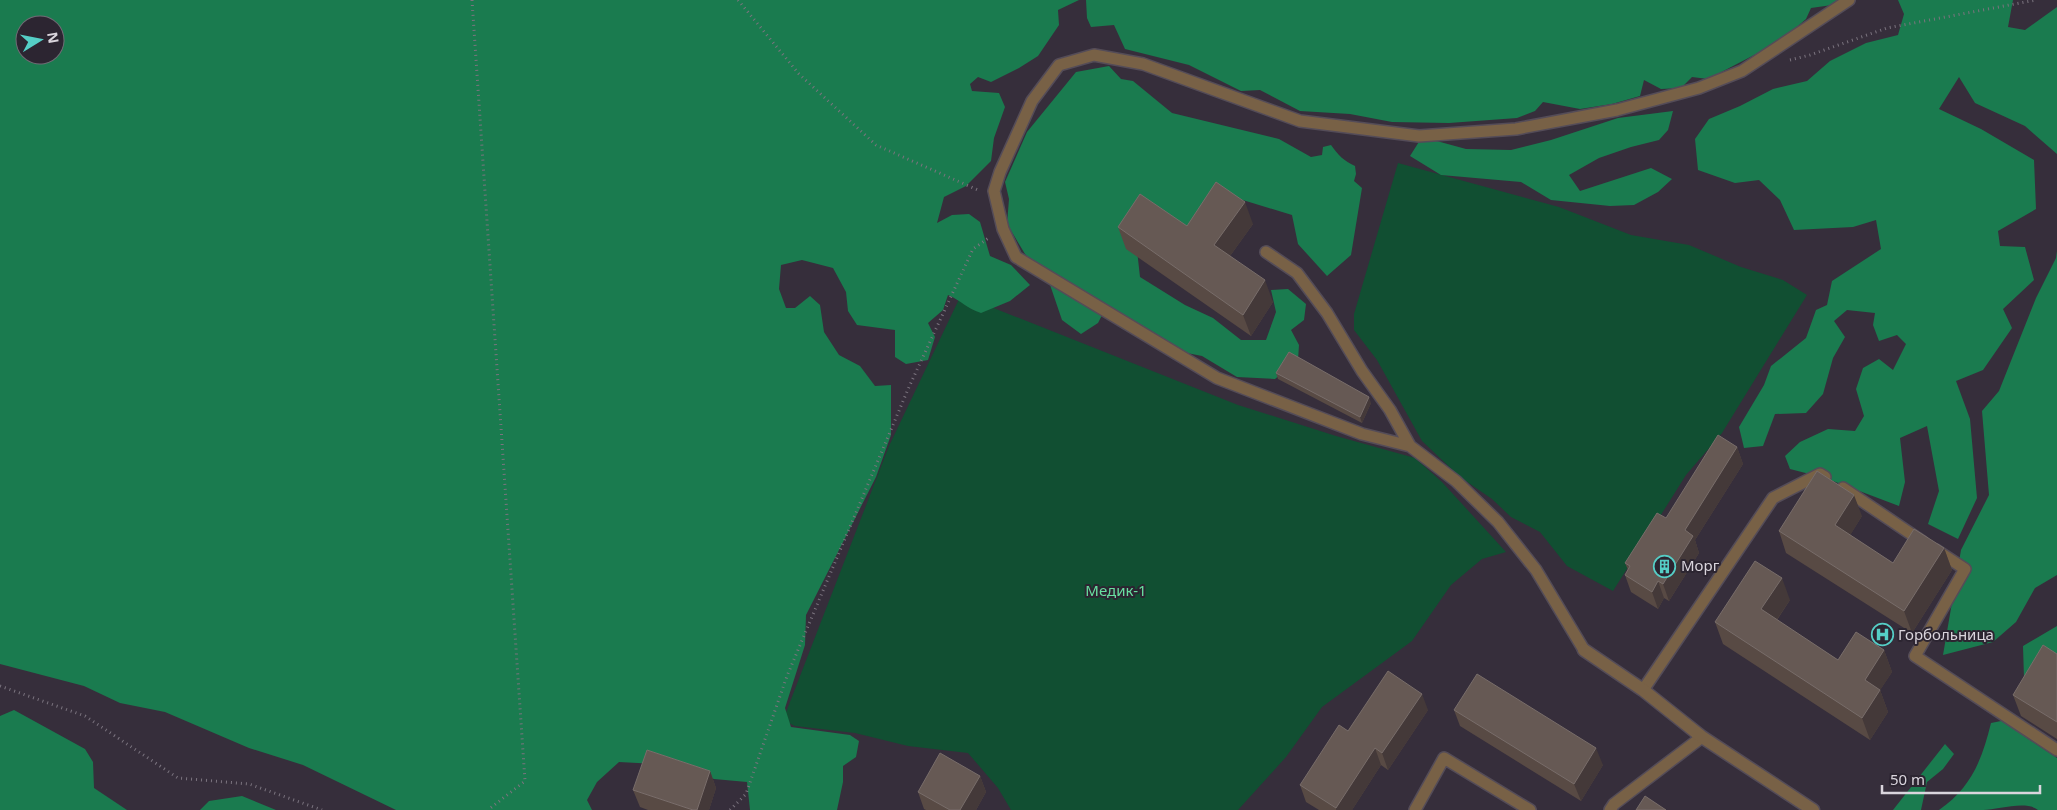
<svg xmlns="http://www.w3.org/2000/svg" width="2057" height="810" font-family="'Noto Sans',sans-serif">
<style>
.green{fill:#114f32}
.forest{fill:#1a7b4f;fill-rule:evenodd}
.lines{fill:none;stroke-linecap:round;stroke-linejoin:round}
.service-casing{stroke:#544c58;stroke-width:14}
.minor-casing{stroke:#544c58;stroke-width:15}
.path{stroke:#7b747f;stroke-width:3;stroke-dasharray:1 4;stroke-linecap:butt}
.service{stroke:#786146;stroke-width:11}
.minor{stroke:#786146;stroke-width:12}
.wall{fill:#584a44}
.shaded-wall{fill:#443939}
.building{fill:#665954;stroke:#786d6a}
.labels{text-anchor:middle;stroke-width:4;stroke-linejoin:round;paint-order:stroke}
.poi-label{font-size:15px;fill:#dad5dd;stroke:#2c2531;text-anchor:start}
.park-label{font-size:15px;fill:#68dfa0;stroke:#2c2531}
</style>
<rect width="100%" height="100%" fill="#362e3b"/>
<path class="green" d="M1398 163 1559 207 1631 235 1689 245 1741 267 1783 280 1807 295 1722 433 1686 475 1613 591 1567 566 1540 532 1511 517 1492 499 1460 477 1422 441 1377 360 1354 330V314Z
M961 295 1238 405 1336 436 1415 458 1442 482 1506 552 1482 559 1451 585 1412 641 1322 707 1286 757 1238 810H1011L998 788 968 753 908 746 855 733 795 726 783 720 889 446Z"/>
<path class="forest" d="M0 0H1079L1058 10 1059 25 1038 56 1019 68 991 82 978 77 970 84 972 91 999 93 1005 107 994 138 991 161 966 186 944 197 937 223 952 215 969 214 980 222 990 256 1011 265 1030 285 1010 301 981 313C966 308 962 301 948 295L943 310 928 323 935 337 928 360 906 364 895 357V330L857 325 848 311 846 292 833 268 802 260 781 265 779 289 786 308H795L810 296 820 305 824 332 839 355 860 366 875 386 891 385V435L876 477 806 615 805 645 785 708 791 727 850 735 859 741 856 757 843 766V782L837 810H750L747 782 714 779 675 765 619 762 597 782 587 800 592 810H396L303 765 249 748 165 712 120 703 84 686 0 664ZM25 25H55V55H25Z
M1086 0H1838L1832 5 1811 8 1806 19 1790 33 1758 53 1708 79 1692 77 1681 88 1661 89 1644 80 1640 96 1612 104 1580 109 1543 102 1535 111 1517 118 1449 123 1392 122 1350 114 1300 111 1260 90 1241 91 1189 65 1125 49 1114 25 1091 27 1087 18Z
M1898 0H2013L2008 27 2025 30 2057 7V154L2025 126 1975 103 1959 77 1939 109 1981 129 2034 160 2036 209 1998 231 2000 246 2025 247 2034 280 2003 309 2012 328 1983 370 1956 381 1970 419 1977 498 1958 539 1928 524 1939 491 1927 426 1900 438 1905 482 1899 506 1825 478 1790 469 1785 456 1800 442 1828 429 1855 431 1864 416 1856 389 1863 368 1879 359 1893 370 1906 344 1897 335 1879 341 1873 325 1875 313 1847 310 1834 321 1845 337 1833 358 1823 394 1806 413 1775 414 1763 446 1744 448 1739 427 1764 385 1771 366 1806 338 1816 310 1827 305 1832 281 1881 249 1876 220 1853 227 1794 230 1780 200 1759 180 1735 183 1698 170 1695 139 1709 119 1740 106 1773 89 1807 81 1830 61 1866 43 1898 35 1904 14Z
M1109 66 1121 79 1133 81 1172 113 1279 139 1311 157 1322 155 1323 147 1331 145C1338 155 1344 161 1355 166L1356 174 1354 181 1362 188 1351 255 1327 276 1298 244 1292 215 1233 197 1197 224 1174 230 1134 223 1140 277 1185 305 1213 318 1241 340H1266L1276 312 1271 290 1288 289 1306 304 1304 320 1291 330 1299 345 1298 360 1275 379 1237 377 1202 356 1167 349 1105 309 1098 323 1081 334 1062 320 1047 276 1025 254 1007 224 1009 199 1005 182 1027 132 1076 72Z
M1673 111 1668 130 1659 140 1631 147 1599 158 1569 175 1580 191 1651 168 1672 179 1658 192 1634 205 1610 206 1551 200 1521 182 1441 175 1410 156 1422 137 1466 149 1511 150 1551 140 1618 118Z
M2057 251V575L2035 588 2016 622 1993 642 1943 655 1961 550 1989 495 1982 411 1999 391 2036 298 2056 258Z
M2057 626V656L2024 678 2023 646Z
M14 710 85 749 93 762 94 788 127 810H0V716Z
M2011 719 2027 738 2057 758V810H2038C2026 800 1997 810 1983 810 1969 810 1954 810 1939 810 1971 788 1982 760 1991 723Z
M1945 744 1954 754 1943 769 1927 782 1921 810H1893Z
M242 796 276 810H200L209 801Z"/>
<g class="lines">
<defs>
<path id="service" d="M1266 252 1297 273 1327 313 1362 371 1390 410 1410 446 1456 481 1498 522 1536 570 1584 650
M1410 446 1362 434 1217 378 1016 257 1003 229 994 191 1000 172 1032 101 1059 65 1094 55 1143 64 1300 121 1419 136 1516 129 1617 110 1699 88 1742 71 1849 0
M1843 488 1923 542
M1936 550 1965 569 1915 656 2057 750
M1643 690 1773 498 1820 474 1825 477
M1415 810 1444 758 1530 810
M1610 810 1614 804 1702 737"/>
<path id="minor" d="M1584 650 1643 690 1702 737 1813 810"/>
</defs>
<use href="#service" class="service-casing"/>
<use href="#minor" class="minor-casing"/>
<path class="path" d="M472 0 525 781 488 810
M738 0 799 74 876 145 978 190
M1790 60 1810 55 1887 28 2036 0
M0 686 85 716 178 778 249 784 322 810
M730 810 746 794 787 676 909 387 973 249 990 237"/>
<use href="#service" class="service"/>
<use href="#minor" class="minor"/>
</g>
<path class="wall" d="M1253 224 1230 256 1273 302 1251 336 1126 249 1118 227 1187 226Z
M1276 373 1371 403 1362 423 1278 379Z
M1737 447 1743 464 1695 540 1699 553 1669 601 1664 598 1658 609 1631 592 1625 575 1628 570 1625 563 1666 518Z
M1862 516 1850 535 1893 563 1944 548 1952 570 1912 633 1786 553 1779 531Z
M1790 600 1777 620 1838 660 1884 650 1892 672 1880 690 1888 712 1870 740 1723 644 1715 622Z
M2057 654V739L2021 716 2013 695Z
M1428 710 1388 770 1381 765 1352 810H1319L1306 802 1300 785 1348 731Z
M1454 710 1603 765 1581 801 1460 726Z
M710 771 716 788 709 810H648L640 807 633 790Z
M980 776 986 792 976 810H926L924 809 918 792Z"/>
<path class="shaded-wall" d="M1245 202 1253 224 1222 267 1214 245Z
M1265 280 1273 302 1251 336 1243 315Z
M1369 397 1371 403 1362 423 1360 417Z
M1737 447 1743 464 1695 540 1699 553 1669 601 1663 584 1685 530Z
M1854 495 1862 516 1843 547 1835 525Z
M1944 548 1952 570 1912 633 1904 611Z
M1782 578 1790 600 1769 631 1761 609Z
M1658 581 1664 598 1658 609 1652 592Z
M1884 650 1892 672 1873 701 1865 680Z
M1880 690 1888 712 1870 740 1862 718Z
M1422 694 1428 710 1388 770 1382 753Z
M1375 748 1381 765 1352 810H1336V808Z
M1596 748 1603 765 1581 801 1574 784Z
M710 771 716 788 709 810H697Z
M980 776 986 792 976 810H960Z"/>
<path class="building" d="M1216 182 1245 202 1214 245 1265 280 1243 315 1118 227 1140 194 1187 226Z
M1289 352 1369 397 1360 417 1276 373Z
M1718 435 1737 447 1685 530 1693 536 1663 584 1658 581 1652 592 1625 575 1630 566 1625 563 1657 513 1666 518Z
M1817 471 1854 495 1835 525 1893 563 1914 529 1944 548 1904 611 1779 531Z
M1755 561 1782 578 1761 609 1838 660 1856 632 1884 650 1865 680 1880 690 1862 718 1715 622Z
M2043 645 2057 654V722L2013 695Z
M1388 671 1422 694 1382 753 1375 748 1336 808 1300 785 1339 725 1348 731Z
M1477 674 1596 748 1574 784 1454 710Z
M647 750 710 771 697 810H693L633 790Z
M940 753 980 776 960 810H950L918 792Z
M1645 796 1666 810H1636Z"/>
<defs>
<symbol id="building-ring" viewBox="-11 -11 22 22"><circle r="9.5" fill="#2c2531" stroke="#55cec6" stroke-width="1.5"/><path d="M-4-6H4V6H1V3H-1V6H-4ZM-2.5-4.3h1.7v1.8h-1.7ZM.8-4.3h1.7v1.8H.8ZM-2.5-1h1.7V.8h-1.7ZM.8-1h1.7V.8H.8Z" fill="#55cec6"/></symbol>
<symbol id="hospital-ring" viewBox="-11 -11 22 22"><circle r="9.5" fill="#2c2531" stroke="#55cec6" stroke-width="1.5"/><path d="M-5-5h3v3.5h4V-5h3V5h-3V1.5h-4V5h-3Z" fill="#55cec6"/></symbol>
</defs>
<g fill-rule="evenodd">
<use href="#building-ring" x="1652" y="554" width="25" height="25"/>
<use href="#hospital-ring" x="1870" y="622" width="25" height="25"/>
</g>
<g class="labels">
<g class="poi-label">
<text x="1681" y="571">Морг</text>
<text x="1898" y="640">Горбольница</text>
</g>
<g class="park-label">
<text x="1116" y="596">Медик-1</text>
</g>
</g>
<g transform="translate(40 40) rotate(80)"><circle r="24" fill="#2c2531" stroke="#726b76"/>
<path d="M0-4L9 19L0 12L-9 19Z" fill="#55cec6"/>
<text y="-8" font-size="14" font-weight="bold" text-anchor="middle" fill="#dad5dd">N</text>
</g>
<path d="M1882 785v8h158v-8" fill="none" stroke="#dad5dd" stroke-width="2.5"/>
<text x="1890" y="785" font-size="15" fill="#dad5dd" stroke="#2c2531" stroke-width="4" paint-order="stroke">50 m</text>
</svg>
